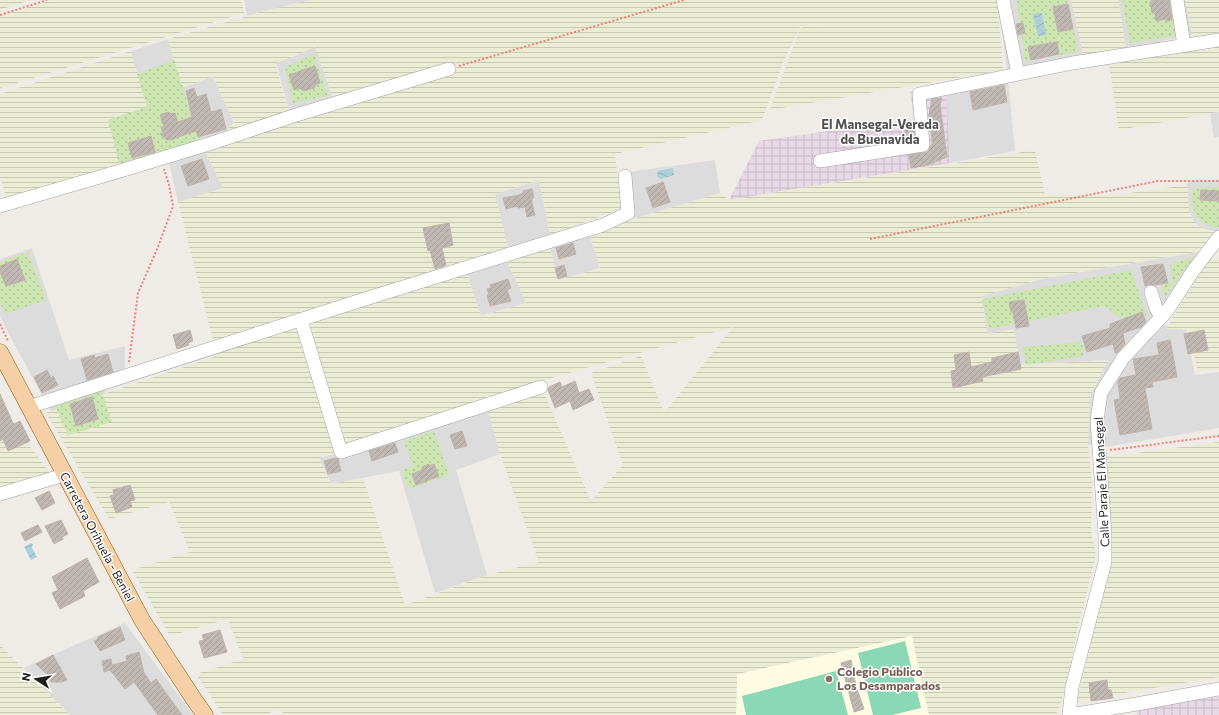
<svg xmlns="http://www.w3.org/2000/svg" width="1219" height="715" font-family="Commissioner,sans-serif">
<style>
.residential{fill:#dddcdd}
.industrial{fill:url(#industrial-grid)}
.education{fill:#fdfce2}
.farmland{fill:url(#farmland-rules);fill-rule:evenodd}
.garden{fill:url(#garden-dots)}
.pitch{fill:#8bd8b7}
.water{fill:url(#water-waves)}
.building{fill:url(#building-hatch);stroke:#c0b3aa}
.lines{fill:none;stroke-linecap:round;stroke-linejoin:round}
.minor-casing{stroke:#a3a3a3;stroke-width:14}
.major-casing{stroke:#8f5f0c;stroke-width:17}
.path{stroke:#ef8078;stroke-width:2;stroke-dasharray:2 2;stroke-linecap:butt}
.minor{stroke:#fff;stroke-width:13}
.major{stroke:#f5d0a6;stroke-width:16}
.education-dot{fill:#8d6e63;stroke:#fff;stroke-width:1.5}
.labels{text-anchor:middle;stroke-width:3;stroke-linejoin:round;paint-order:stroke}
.street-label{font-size:12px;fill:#1f1f1f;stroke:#fff}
.education-label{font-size:12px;font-weight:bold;fill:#785e54;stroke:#fff;text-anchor:start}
.neighbourhood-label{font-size:13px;font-weight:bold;fill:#525252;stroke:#fff}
</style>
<defs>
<pattern id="industrial-grid" width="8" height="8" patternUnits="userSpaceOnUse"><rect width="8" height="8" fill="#e8d9e6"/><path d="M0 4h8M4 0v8" fill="none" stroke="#c7bac5"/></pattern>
<pattern id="farmland-rules" width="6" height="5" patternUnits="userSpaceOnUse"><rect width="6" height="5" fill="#ebecd4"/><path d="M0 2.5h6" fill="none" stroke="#c9cab6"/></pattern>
<pattern id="garden-dots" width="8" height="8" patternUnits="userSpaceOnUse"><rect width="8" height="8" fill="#cce5b1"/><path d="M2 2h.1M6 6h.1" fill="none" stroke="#afc498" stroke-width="1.8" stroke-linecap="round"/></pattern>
<pattern id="water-waves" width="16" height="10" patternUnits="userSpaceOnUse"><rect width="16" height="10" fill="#abd0d9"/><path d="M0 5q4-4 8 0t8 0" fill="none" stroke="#93b2ba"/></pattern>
<pattern id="building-hatch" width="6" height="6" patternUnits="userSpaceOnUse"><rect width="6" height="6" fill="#c0b8b3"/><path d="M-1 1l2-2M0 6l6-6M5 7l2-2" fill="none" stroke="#a59e9a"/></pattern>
</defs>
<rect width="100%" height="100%" fill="#efece7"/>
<path class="residential" d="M244 0H311L247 16Z
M998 0H1073L1083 54 1007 71Z
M1118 0H1186L1194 37 1126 48Z
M168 39 182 88 213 76 234 123 205 151 223 188 178 202 169 162 122 174 108 120 131 51Z
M316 46 333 99 289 111 276 63Z
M1008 79 1015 151 950 163 946 91Z
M1219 112V137L1214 138 1210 113Z
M715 160 720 193 633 219 628 172Z
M539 180 550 235 508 248 495 194Z
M1219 180V230L1217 232 1204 229 1195 224 1189 211 1187 185 1189 181Z
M590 236 600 268 558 280 550 248Z
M32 248 69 360 125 346V370L105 390 115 423 66 439 12 340 0 316V259Z
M1203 251 1151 322 1186 330 1195 375 1219 372V428L1106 447 1088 445 1090 396 1107 360 1021 365 987 334 982 296 1041 279Z
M507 261 526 303 481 316 467 274Z
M488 410 500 454 456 470 487 575 435 593 399 471 331 484 319 458Z
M125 623 193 715H70L23 668Z"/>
<path class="industrial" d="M946 84 950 163 729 200 759 141 914 119 910 92Z
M1219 696V715H1137L1136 710Z"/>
<path class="education" d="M912 635 929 715H736L737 674Z"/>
<path class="farmland" d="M0 0H30L0 10Z
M51 0H241L244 13 0 88V16Z
M310 0H997L1003 70 770 110 800 28 824 23 800 27 782 65 762 120 615 154 621 209 550 235 539 180 495 194 508 248 467 274 481 316 526 303 507 261 550 248 558 280 600 268 590 236 633 219 720 193 729 200 1035 150 1045 195H1115L1187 185 1189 211 1195 224 1204 229 1217 232 1201 251 1041 279 982 296 987 334 1014 329 1021 365 1108 360 1090 396 1088 445 1092 484 1091 531 1096 555 1076 636 1066 687 1056 715H929L912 636 737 674 736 715H284L280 709 264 715H223L196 674 243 659 228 619 170 636 132 570 190 552 169 502 109 519 46 413 217 356 178 202 223 188 205 151 234 123 213 76 182 88 168 39 261 12ZM315 47 333 99 289 111 275 64ZM733 327 664 413 641 356 591 373 623 465 591 501 543 391 485 398 582 369ZM488 410 500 454 539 562 487 575 405 605 363 478 331 484 319 458Z
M1071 0H1118L1126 48 1192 35 1185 0H1219V112L1119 130 1109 65 1083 54Z
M131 51 147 107 108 120 119 164 7 200 0 177V94Z
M1219 258V369L1198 371 1188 330 1166 329 1208 260Z
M0 401 13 424 50 473 0 491Z
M1219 442V677L1077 701 1111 560 1107 457Z
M0 645 70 715H0Z"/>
<path class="garden" d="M1017 0H1068L1078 52 1025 61Z
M1122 0H1183L1190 33 1130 43Z
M314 54 328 96 293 103 285 67Z
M174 60 200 140 119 164 108 120 147 107 137 74Z
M1219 187V227L1217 228C1213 226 1206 225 1202 222 1192 215 1191 199 1193 188Z
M28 252 46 300 5 314 0 303V262Z
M1194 257 1165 297 1162 286 1172 282 1170 264Z
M1131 270 1147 316 1120 318 1105 306 989 329 982 299Z
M1082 342 1084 356 1026 365 1023 347Z
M102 391 112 422 68 435 55 406Z
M434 431 449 475 408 489 402 470 413 466 404 441Z"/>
<path class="pitch" d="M905 641 921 708 892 715H873L858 653Z
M836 671 848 715H746L742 696Z"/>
<path class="water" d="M1042 13 1046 35 1038 36 1033 14Z
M673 168 674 175 660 179 657 176 658 171Z
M31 543 33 544 32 548 37 557 31 560 24 547Z"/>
<path class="building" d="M1152 0H1169L1172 20 1167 21 1166 19 1156 21 1155 13H1152L1150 2 1152 1Z
M1068 4 1073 29 1058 32 1053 7Z
M1023 23 1025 33 1018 35 1016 24Z
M1057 42 1059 54 1031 60 1028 47Z
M315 66 320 83 317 84 314 88 304 91 299 88 294 90 289 75Z
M1004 85 1007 102 973 110 970 92Z
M194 88 197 97 206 94 211 112 221 109 226 129 198 137 196 131 175 138 172 140H167L160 134 163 133 161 127 164 126 160 115 169 112 170 114 175 113 178 122 192 117 186 91Z
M942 98 940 105 947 157 928 165 911 168 909 155 928 152 931 145 933 144 929 115 932 99Z
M914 129V138L906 140 905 130Z
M151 136 155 152 132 158 128 143Z
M202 159 209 179 188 186 181 166Z
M663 182 670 202 653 208 646 188Z
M532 189 534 198H532V203L535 215 527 217 525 207 518 208V206L506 209 503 198 519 195 523 193V191Z
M1201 190 1219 191V201L1200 200Z
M449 223 453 245 442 248 446 265 435 269 430 250 428 251 423 228Z
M573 243 576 254 559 259 556 248Z
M17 259 25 280 6 286 0 272V266Z
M1163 264 1168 283 1154 285 1149 284 1145 286 1141 267Z
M564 265 567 276 558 279 555 268Z
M508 279 511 288 507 290 511 301 490 306 487 295 489 294 487 289 491 288 490 285Z
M1024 300 1029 326 1016 328 1013 312H1011L1009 302Z
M1142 312 1146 322 1141 327 1123 333 1125 344 1117 353H1115L1113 344 1087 352 1082 336 1110 328V324Z
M190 330 193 341 188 343 189 345 177 349 173 335Z
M1204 330 1208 350 1188 354 1184 334Z
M1170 340 1177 377 1152 382 1153 387 1145 388 1152 429 1120 435 1114 400 1120 399 1118 382 1120 378 1136 375 1133 359 1159 355 1157 343Z
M969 352 971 367 992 362V358L1018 352 1021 369 982 377 983 381 953 388 951 371 956 370 954 355Z
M108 354 113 372 87 380 81 359 94 355 95 358Z
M47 370 51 378 53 376 58 385 42 393 34 377Z
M575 381 579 393 589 389 594 400 573 410 570 401 555 408 548 390 549 387 560 382 562 387Z
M0 394 13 423 14 424 20 421 30 441 8 451 3 439 0 441Z
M92 397 98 419 76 426 70 404Z
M462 431 467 446 455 449 450 435Z
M395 443 398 452 372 461 369 451Z
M336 458 338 459 341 471 328 474 324 461Z
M429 464V466L434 464 439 476 416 485 412 474 423 470 422 467Z
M130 485 135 500 130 501 132 507 116 513 110 496 114 495 113 490Z
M49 491 55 503 42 510 35 498Z
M61 520 68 534 62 537 63 539 54 544 45 526Z
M38 525 42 532 25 541 21 533Z
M87 558 99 582 83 591 85 596 60 609 52 593 58 590 52 577Z
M120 627 125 640 100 651 94 641 98 639V637Z
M220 630 227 652 204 658 199 641 204 640 202 635Z
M139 652 144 673 151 683 156 679 182 715H158L134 682 125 689 110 670 104 672 102 661 111 659 112 665 127 661 126 656Z
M53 655 67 680 62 682H51L48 675 36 664Z
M851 660 856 686 864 709 854 712 841 663Z
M1107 680 1108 690H1111L1113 698 1091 701 1089 683Z"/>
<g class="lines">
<defs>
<path id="minor" d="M1003 0 1018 74
M1177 0 1184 45
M820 161 923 145 919 94 1073 63 1219 40
M0 206 120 171 212 143 293 116 449 69
M1151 292 1156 308 1161 317
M301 320 341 452 541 387
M29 407 365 299 603 225 628 213 625 176
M0 494 64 475
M1069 715 1072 687 1105 562V534L1097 420 1101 393 1123 358 1167 311 1193 271 1219 237
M1070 715 1137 704 1219 689"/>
<path id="major" d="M0 352 142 620 195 701 205 715"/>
</defs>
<use href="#minor" class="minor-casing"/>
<use href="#major" class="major-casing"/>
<path class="path" d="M0 15 47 0
M459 66 684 0
M870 239 1158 181H1219
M0 324 8 341
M129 362 138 293 158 247 173 206 169 185 164 169
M1110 450 1219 436"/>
<use href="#minor" class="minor"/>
<use href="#major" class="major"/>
</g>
<circle class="education-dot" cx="829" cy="679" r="4"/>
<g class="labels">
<g class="street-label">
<text transform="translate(1102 482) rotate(-93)" y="4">Calle Paraje El Mansegal</text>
<text transform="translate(97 537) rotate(62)" y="4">Carretera Orihuela - Beniel</text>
</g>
<g class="education-label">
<text x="837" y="676">Colegio Público<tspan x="837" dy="14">Los Desamparados</tspan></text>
</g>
<g class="neighbourhood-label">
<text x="880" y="129">El Mansegal-Vereda<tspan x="880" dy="15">de Buenavida</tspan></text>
</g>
</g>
<g transform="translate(36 679) rotate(282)" stroke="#ffffff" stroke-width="3" paint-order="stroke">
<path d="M0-3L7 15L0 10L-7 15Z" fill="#1f1f1f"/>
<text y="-6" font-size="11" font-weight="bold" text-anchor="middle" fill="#1f1f1f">N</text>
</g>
</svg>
